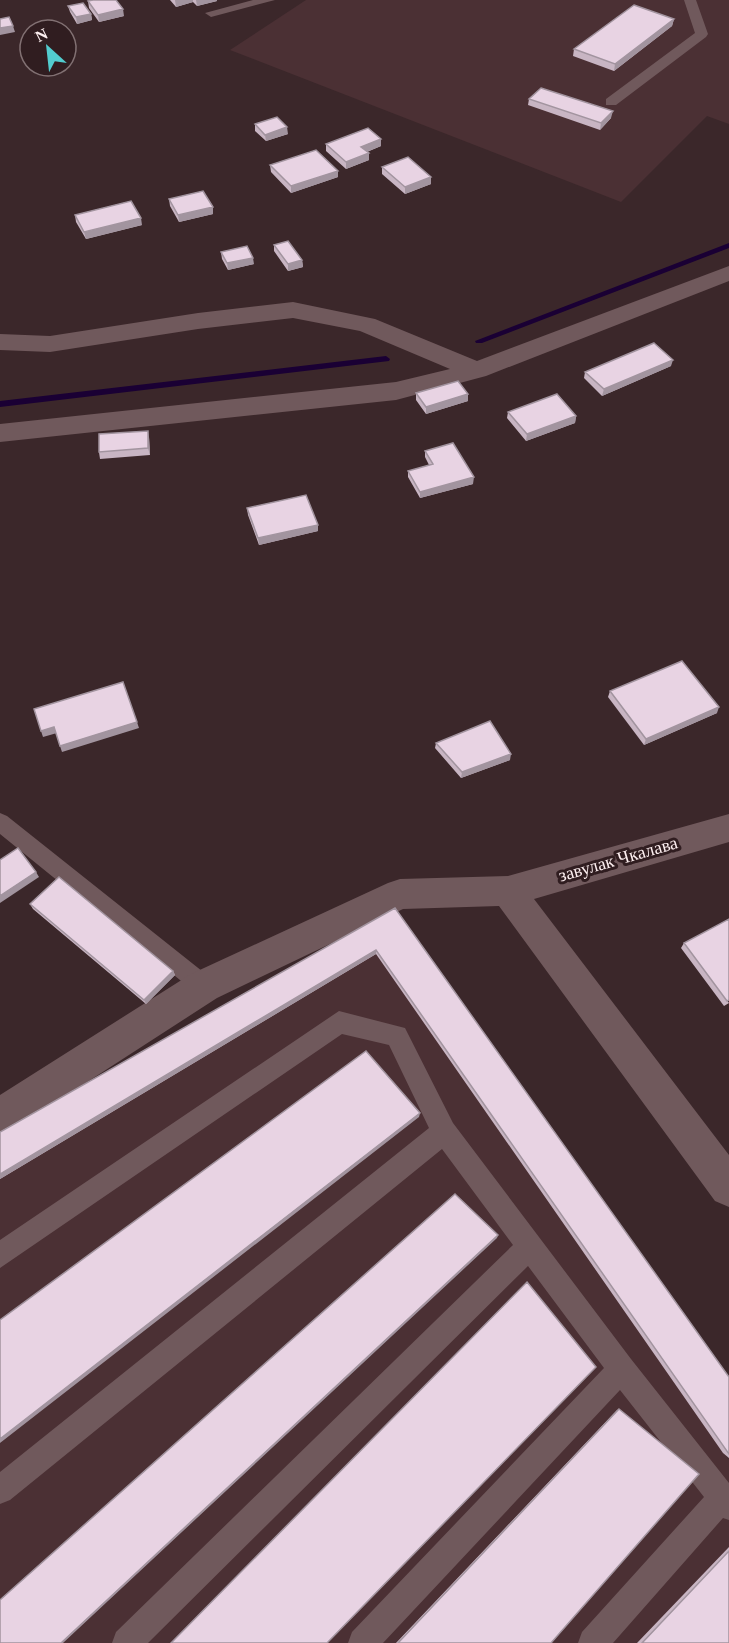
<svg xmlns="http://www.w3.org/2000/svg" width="729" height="1643" font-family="'Times New Roman',serif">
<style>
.built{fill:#4b3034}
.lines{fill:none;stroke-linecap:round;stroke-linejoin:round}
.stream{fill:#1a0034;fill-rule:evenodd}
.service{fill:#70595c;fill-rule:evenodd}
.minor{fill:#70595c;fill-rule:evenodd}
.wall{fill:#c8b5c3}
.shaded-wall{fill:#a2949f}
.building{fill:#e8d3e3;stroke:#a2949f;stroke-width:1.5}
.labels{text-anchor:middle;stroke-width:6;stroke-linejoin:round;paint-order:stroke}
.street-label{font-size:18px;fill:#fdeff0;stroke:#301d20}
</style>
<rect width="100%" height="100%" fill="#3b272a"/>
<path class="built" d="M306 0H729V124L707 116 621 202 230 50Z
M395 913 729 1383V1643H0V1138Z"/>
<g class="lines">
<path class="stream" d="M729 243V248L482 343H476L475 341Z
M386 356 390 359 389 361 0 407V401Z"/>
<path class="service" d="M253 0H275L211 17 205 13Z
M684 0H696L708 34 706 37 616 105H606V99L695 33Z
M0 813 7 816 212 979 215 986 212 993 204 997 196 993 0 834Z
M339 1011 405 1028 453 1123 631 1359 729 1483V1520L723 1518 613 1643H578L582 1632 704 1497 620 1390 383 1643H348L352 1632 604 1368 528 1266 148 1643H112L116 1632 513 1245 442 1149 10 1500 0 1504V1472L429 1128 389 1045 342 1034 0 1268V1240Z"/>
<path class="minor" d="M729 266V281L486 376 396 400 0 442V424L396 382 450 369 360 331 293 318 198 329 50 352 0 350V334L50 336 198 313 293 302 375 319 477 361Z
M729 814V842L534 899 729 1155V1207L715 1201 499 906 403 909 217 998 13 1130 0 1136V1095L191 974 388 883 400 879 508 876Z"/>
</g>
<path class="wall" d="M170 0H217V1L197 6 193 2 176 7Z
M88 1 124 16 99 22 89 8Z
M68 6 91 14 92 20 77 24 70 12Z
M674 19 672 26 614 71 573 56 574 49Z
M529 99 611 118 600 130 528 105Z
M255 124 288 134 266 141 255 131Z
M326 144 381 146 367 152 369 153V160L346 169 326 151Z
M270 165 338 177 291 193 271 172Z
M382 167 431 184 405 194 382 174Z
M169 199 213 207V214L179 222 170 206Z
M75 215 142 225 86 239 76 222Z
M274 245 302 260 303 267 288 271 274 251Z
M221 252 254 264 228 270 222 259Z
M671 366 602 396 584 378 585 372Z
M416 393 468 401 426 414 416 400Z
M508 412 576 416 575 423 526 441 507 418Z
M149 437 150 455 100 459 99 452Z
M425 451 473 484 420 498 408 477V471L429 465 425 457Z
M247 508 318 531 259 545 248 515Z
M610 691 717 713 644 745 608 697Z
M436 743 510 760 461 778 435 748Z
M30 904 173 971 175 975 146 1004 33 909Z
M395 908 729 1377V1458L723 1453 376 954 0 1179V1132Z
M684 943 729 1003 724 1006 681 948Z
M619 1409 551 1643H396L617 1410Z
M729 1547V1643H637Z"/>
<path class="shaded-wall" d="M175 0H193V2L176 7Z
M196 0H217V1L197 6Z
M123 9 124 16 99 22 98 15Z
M91 14 92 20 77 24 76 17Z
M674 19 672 26 614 71 615 64Z
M13 26 15 32 0 35V28Z
M613 111 611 118 600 130 601 123Z
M287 127 288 134 266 141 265 135Z
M381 139V146L361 154V147Z
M369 153V160L346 169V162Z
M338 171V177L291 193V186Z
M431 177V184L405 194V187Z
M213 207V214L179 222 178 215Z
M141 218 142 225 86 239 84 232Z
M253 258 254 264 228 270 227 263Z
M302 260 303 267 288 271V264Z
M673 360 671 366 602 396 604 389Z
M468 394V401L426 414V407Z
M576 416 575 423 526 441 527 434Z
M148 431 149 437 150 455 148 448Z
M474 477 473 484 420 498V492Z
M318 525V531L259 545 258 538Z
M719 707 717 713 644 745 646 739Z
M137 722 139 728 62 752 60 746Z
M54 727 57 733 43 737 41 731Z
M511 754 510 760 461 778 462 772Z
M36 872 39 877 0 903V896Z
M376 950V954L0 1179V1174Z
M173 971 175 975 146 1004 144 1000Z
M420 1113 419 1117 0 1443V1439Z
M498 1235 497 1238 63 1643H61Z"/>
<path class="building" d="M93 0H116L123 9 98 15 88 1Z
M83 3 91 14 76 17 68 6Z
M634 5 674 19 615 64 574 49Z
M9 17 13 26 0 28V19Z
M541 88 613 111 601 123 529 99Z
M277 117 287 127 265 135 255 124Z
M368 128 381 139 361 147 369 153 346 162 326 144Z
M316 150 338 171 291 186 270 165Z
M408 157 431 177 405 187 382 167Z
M203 191 213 207 178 215 169 199Z
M131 201 141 218 84 232 75 215Z
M288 241 302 260 288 264 274 245Z
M247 246 253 258 227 263 221 252Z
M654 343 673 360 604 389 585 372Z
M458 381 468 394 426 407 416 393Z
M557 394 576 416 527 434 508 412Z
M148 431V448L99 452V434Z
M453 443 474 477 420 492 408 471 433 464 425 451Z
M306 495 318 525 258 538 247 508Z
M682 661 719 707 646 739 610 691Z
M123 682 137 722 60 746 54 727 41 731 34 709Z
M490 721 511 754 462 772 436 743Z
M18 848 36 872 0 896V860Z
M59 877 173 971 144 1000 30 904Z
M395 908 729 1377V1454L376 950 0 1174V1132Z
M729 919V1000L727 1001 684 943Z
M366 1051 420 1113 0 1439V1320Z
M455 1194 498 1235 61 1643H0V1600Z
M527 1282 596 1367 327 1643H171Z
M619 1409 699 1474 551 1643H398Z
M729 1551V1643H642Z"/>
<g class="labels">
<g class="street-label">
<text transform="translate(618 859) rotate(-16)" y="6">завулак Чкалава</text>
</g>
</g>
<g transform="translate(48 48) rotate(333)"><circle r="28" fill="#301d20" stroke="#827173" stroke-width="1.5"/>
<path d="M0-4.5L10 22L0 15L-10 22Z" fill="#52cdcf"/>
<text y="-9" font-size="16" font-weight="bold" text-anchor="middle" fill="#fdeff0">N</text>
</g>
</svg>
